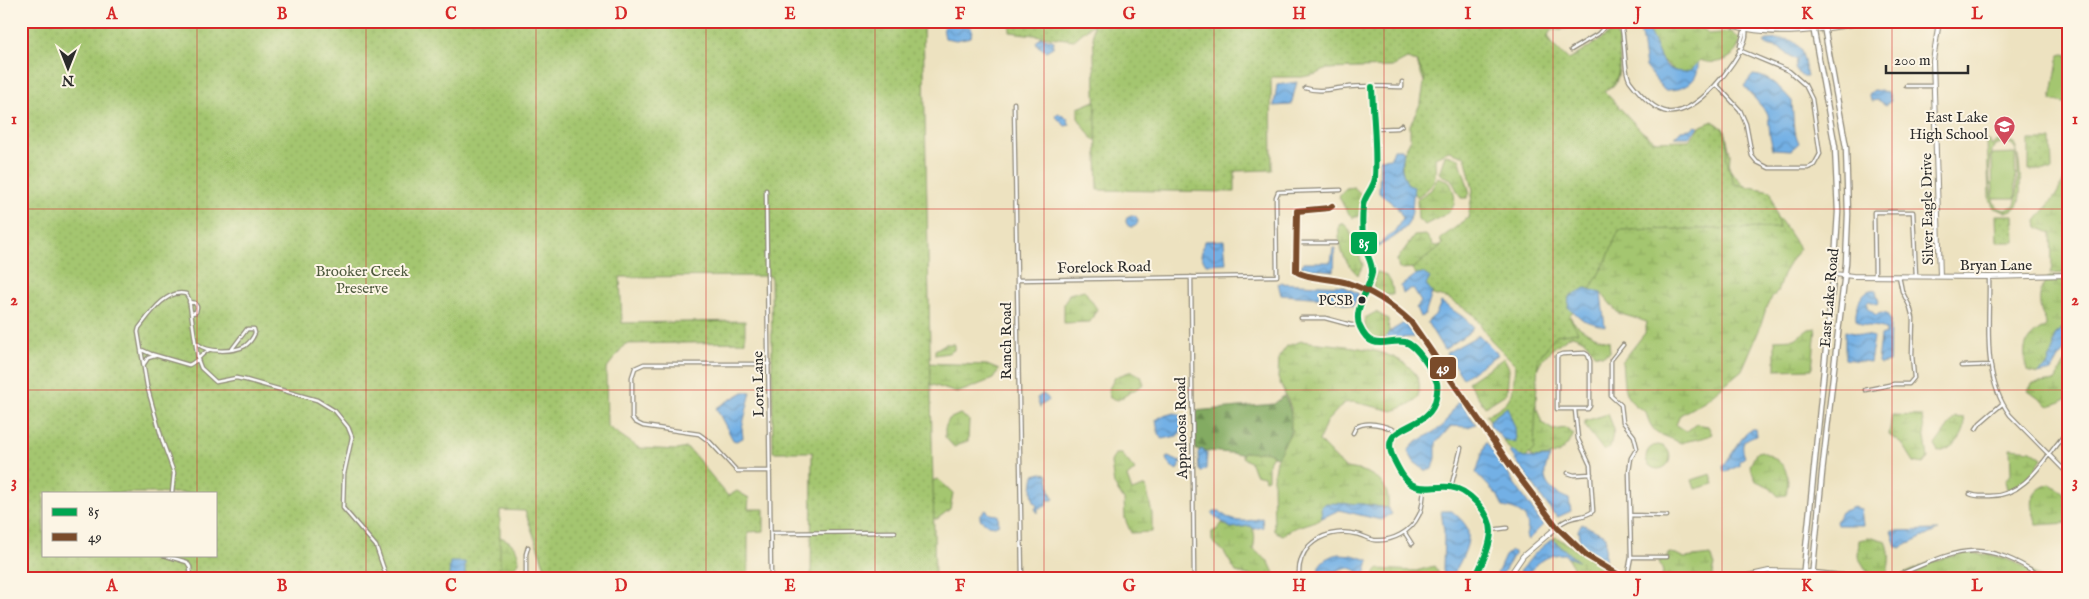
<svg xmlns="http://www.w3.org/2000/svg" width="2089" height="599" font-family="'IM FELL English',serif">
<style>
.grass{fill:url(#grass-tufts);stroke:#68784d}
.forest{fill:url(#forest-firs);stroke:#576b46}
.wetland{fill:url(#wetland-marsh);stroke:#68784d}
.park{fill:url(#park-dots);stroke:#68784d;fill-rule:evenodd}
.pitch{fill:#a4c66f;stroke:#68784d;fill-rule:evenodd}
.water{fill:url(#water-waves);stroke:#4f6e88}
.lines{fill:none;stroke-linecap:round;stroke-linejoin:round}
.street-casing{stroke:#8c8676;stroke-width:5}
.secondary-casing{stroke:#8c8676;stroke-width:6}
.primary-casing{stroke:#8c8676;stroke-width:7}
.street{stroke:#fff;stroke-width:2.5}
.secondary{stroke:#fff;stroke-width:4}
.primary{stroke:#fff;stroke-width:4.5}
.bus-1-casing{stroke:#fcf5e5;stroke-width:10}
.bus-2-casing{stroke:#fcf5e5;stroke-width:10}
.bus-1{stroke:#00a651;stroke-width:6}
.bus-2{stroke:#7a4b2a;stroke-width:6}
.grid{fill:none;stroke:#d62828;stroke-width:1;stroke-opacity:0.55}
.bus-dot{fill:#2b2b2b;stroke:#fcf5e5;stroke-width:2}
.labels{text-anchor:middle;stroke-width:4;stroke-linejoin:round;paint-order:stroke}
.bus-label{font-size:14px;fill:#2b2b2b;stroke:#fcf5e5;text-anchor:end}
.poi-label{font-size:15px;fill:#2b2b2b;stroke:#fcf5e5;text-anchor:end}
.street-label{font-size:15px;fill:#2b2b2b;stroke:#fcf5e5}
.park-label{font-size:15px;fill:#4f5a3f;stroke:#fcf5e5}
.line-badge{stroke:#fcf5e5;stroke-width:2}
.badge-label{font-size:14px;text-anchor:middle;font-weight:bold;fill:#fff}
.neatline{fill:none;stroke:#d62828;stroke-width:2}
.grid-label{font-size:16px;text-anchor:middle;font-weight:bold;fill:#d62828}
</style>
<defs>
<pattern id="grass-tufts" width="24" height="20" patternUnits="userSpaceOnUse" patternTransform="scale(1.25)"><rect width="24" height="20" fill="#a4c66f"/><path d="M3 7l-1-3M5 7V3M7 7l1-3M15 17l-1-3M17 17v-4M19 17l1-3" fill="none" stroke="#8daa60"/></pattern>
<pattern id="forest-firs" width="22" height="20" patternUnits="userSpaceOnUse" patternTransform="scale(1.25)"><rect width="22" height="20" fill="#83ab62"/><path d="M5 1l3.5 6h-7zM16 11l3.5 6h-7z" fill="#6b8b51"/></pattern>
<pattern id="wetland-marsh" width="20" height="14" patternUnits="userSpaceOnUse" patternTransform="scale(1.25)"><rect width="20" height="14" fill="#a4c66f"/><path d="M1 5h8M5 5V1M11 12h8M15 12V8" fill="none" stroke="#8daa60"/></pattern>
<pattern id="park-dots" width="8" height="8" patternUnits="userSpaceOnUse" patternTransform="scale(1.25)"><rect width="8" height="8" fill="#a4c66f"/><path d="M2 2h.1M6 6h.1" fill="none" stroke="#8daa60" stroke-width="1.8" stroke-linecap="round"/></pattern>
<pattern id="water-waves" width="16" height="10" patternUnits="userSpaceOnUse" patternTransform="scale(1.25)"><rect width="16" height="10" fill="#73b0e5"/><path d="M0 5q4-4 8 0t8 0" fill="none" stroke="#5f8fba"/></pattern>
</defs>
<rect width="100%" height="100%" fill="#fcf5e5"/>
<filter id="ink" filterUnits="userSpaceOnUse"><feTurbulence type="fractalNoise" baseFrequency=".02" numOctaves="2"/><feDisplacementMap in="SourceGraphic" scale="10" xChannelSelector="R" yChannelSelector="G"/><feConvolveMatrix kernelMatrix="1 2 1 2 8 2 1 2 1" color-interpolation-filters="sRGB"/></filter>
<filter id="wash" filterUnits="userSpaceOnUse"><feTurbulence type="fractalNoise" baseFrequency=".0096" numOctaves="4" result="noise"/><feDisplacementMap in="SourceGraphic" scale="20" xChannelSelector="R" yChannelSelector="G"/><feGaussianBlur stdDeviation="1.12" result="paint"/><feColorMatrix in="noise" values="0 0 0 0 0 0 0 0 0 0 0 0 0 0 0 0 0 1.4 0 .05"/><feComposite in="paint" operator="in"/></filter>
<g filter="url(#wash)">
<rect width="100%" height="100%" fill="#ede2c0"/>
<path class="grass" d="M1963 553C1996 553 2013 559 2041 578H1895L1931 562Z"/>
<path class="forest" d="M1284 396C1297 419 1292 435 1278 457L1272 456 1267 451 1255 453 1243 452 1242 454 1196 450 1194 411 1274 404Z"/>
<path class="wetland" d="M1193 21H1541L1554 48 1569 62 1595 48 1604 37 1613 31C1621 48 1622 68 1615 85L1604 90 1584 86 1574 89 1578 98 1613 111 1664 147 1695 139 1704 126 1716 123 1725 130 1730 154 1729 168 1733 174 1781 221 1800 249 1793 257 1783 274 1778 290 1767 305 1760 328 1742 370 1706 400 1680 415 1676 425 1686 432 1696 424 1708 426 1712 434C1702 440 1692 439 1681 443 1660 433 1652 436 1646 412 1620 398 1625 388 1622 362L1645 333 1647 322 1618 313 1602 294 1585 288 1569 297C1569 301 1568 305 1568 309 1569 326 1594 337 1609 341L1610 352 1603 355 1594 354C1589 343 1584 338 1572 335 1550 348 1531 365 1533 393 1534 402 1539 413 1542 423L1553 430 1565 428 1574 434C1564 454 1555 456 1534 458L1516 443 1515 428 1507 407 1513 395 1521 363 1514 354 1455 297 1432 293 1426 285 1430 278 1416 268 1399 269 1397 260 1414 236 1426 235 1434 246C1452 246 1463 232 1476 220L1477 203 1472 156 1459 148 1440 144 1430 155 1425 182 1415 187 1408 185 1402 171 1401 157 1421 122 1427 102 1426 87 1416 60 1401 55 1384 41 1331 28 1300 31 1248 64 1220 77 1210 72 1196 77 1183 97 1165 113 1143 121 1113 147 1093 140 1078 118V108L1095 101 1129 106 1146 89 1147 77 1166 78Z
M1638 21H1695L1708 34 1731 32 1740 39C1738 59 1717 67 1700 60L1694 69 1684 73 1676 72 1661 59 1648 31 1639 26Z
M1445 155 1459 158 1470 193 1467 198H1461L1451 179 1441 175 1439 173Z
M2068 173V273L2050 274 2052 266 2051 233 2037 227 2036 221 2056 195Z
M1438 177 1449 181C1464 210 1447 213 1425 225L1418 219 1417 199 1431 190Z
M1354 187 1363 196 1359 216 1353 218 1347 212 1339 197 1346 188Z
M1343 223 1349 229 1363 265 1358 275C1342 259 1338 247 1339 225Z
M1377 272C1389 274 1393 283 1393 295H1383L1374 291 1373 282Z
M2068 276V323L2055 335 2053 351 2047 366 2038 374 2027 371C2022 345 2024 340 2046 326 2046 318 2043 318 2041 311 2038 298 2040 286 2049 277Z
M1084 290 1097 309 1090 322 1064 323V304L1069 294Z
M1376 312 1388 319 1389 332 1385 339H1375L1365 331V318Z
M1816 328 1812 369 1775 370V340L1795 339 1809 329Z
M1302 341C1333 346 1408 345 1419 382 1420 387 1418 394 1418 398L1408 405 1393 411 1354 402 1344 403 1326 422 1319 441 1345 468C1369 470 1391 480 1388 508L1362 504 1321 507 1322 518C1309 525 1294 525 1283 535L1274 531 1273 477 1276 460 1291 432V408L1278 378 1279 357 1287 346Z
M945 344H954V350L948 353 935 355V350Z
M2068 357V397L2059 403 2049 406 2028 391 2032 384 2055 381Z
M1504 358 1509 368 1507 393 1485 407 1468 382Z
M925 363 987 365 999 370 993 379 957 393 930 384Z
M1132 371 1141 376 1144 384 1118 400 1110 398 1108 391 1115 377Z
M960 414 969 420 968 441 954 447 945 437V428L949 419Z
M1608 414 1614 429 1610 447 1604 451 1585 426V421Z
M1892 415 1922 416 1928 458 1923 464 1914 462 1904 446 1889 435Z
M1955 417 1964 418C1968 434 1953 450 1938 452L1935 445Z
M1646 457a12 12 0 1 1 24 0a12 12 0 1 1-24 0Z
M2010 448 2031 450 2042 458C2035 470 2022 489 2007 489L2005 481 2011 474Z
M1267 451 1273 455 1268 464V479L1265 480 1264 476 1255 474 1251 463 1242 457 1243 452 1255 453Z
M1761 451C1783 462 1792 469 1786 495L1778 496 1770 487 1756 481 1750 466 1756 453Z
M1115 454H1122L1135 470 1127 477 1132 491 1146 486 1152 514V532L1131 533 1125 519 1124 500 1114 485 1111 462Z
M938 479 953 493 950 509 937 519 923 517 918 485Z
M2050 484C2069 494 2069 503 2068 523L2037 525C2031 506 2027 491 2050 484Z
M1222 523 1231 528 1251 526C1256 531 1255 542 1253 549L1269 562 1276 578H1259L1236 572 1224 552 1212 541V532L1218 529Z
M500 537C512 541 519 549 519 563L501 578H470L490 538Z
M1556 537 1621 578H1575L1573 567 1567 557 1576 560 1552 539Z
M1872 537 1886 541C1891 552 1890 567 1885 577L1870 576 1858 557 1859 540Z
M1669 553 1676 554 1684 558 1711 555 1715 565 1712 578H1661L1663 572 1659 561 1663 558H1669L1667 555Z
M1434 566 1442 578H1372L1377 569 1416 571Z"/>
<path class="park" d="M21 21H923L935 578H811L812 452H773L771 276 620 277 622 323 745 321V342L625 344 606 369 607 426 639 448 677 450 686 448 692 452 728 496 737 491 749 498 748 509H764V531L748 532V574L763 578H552L544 565 525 511 500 510V578H21ZM44 493H216V555H44Z
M1010 21H1595V26L1551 30 1546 39 1569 60 1609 34 1616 33C1621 46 1622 73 1613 84 1611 87 1607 89 1604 91L1651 141 1689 140 1701 126 1713 121 1725 131 1728 149 1726 158 1734 184 1771 191 1779 228 1619 230 1607 259 1591 288 1569 316 1578 332 1556 335 1538 359 1534 449 1520 464 1486 415C1515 401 1513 394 1515 364L1491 340 1473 314 1449 299 1433 295 1412 269 1442 245 1440 239 1468 218 1473 190 1465 156 1449 151 1435 157C1436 180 1437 183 1417 197L1402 178V156L1410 141V125L1421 102 1425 77 1417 62 1407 59 1392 67 1327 69 1317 74 1302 77H1271L1272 170 1235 171V192L1098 190 1093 24 1074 40 1010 32Z
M2029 140H2051L2052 170H2029Z
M1996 215H2014L2015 242H1997Z"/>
<path class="pitch" d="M2064 54 2068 55V104L2051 100 2058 60 2060 55Z
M2003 140 2014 144C2020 152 2023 195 2018 204 2015 209 2011 211 2005 212L1994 208 1989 197 1987 141H1990L1991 146 1996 142ZM2005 142C2009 144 2013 145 2015 149 2019 157 2019 198 2014 206L2005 210 1997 207C1988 199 1987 154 1995 145Z
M2015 153 2016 198H1993L1992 154Z
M1711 474 1714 484 1695 489 1692 480Z"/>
<path class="water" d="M950 21 963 22 972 29 971 37 956 40 945 38 943 28Z
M1640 27C1643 28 1646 29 1648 31 1653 37 1656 49 1660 57 1667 72 1688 79 1698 62 1700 82 1683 91 1664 90L1646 67Z
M1041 37 1054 41 1053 47 1046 51 1038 46 1036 42Z
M1783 39C1804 40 1803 60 1807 76H1801L1795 69 1797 60C1790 57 1786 52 1779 48 1774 46 1769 47 1764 42L1767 40Z
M1753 75C1770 76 1781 89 1792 101L1794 131 1799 143 1791 150 1773 149 1770 136 1768 114 1744 86Z
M1297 82 1291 105 1274 106 1277 85Z
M1874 90 1888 92 1891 101 1886 105 1878 100 1872 101 1869 96 1870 93Z
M1058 113 1067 118 1070 125 1065 126 1055 116Z
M1695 126 1699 127 1689 137H1675L1681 130 1691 129Z
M1394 149H1402L1404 153C1398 163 1403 175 1408 185L1414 187C1412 198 1414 214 1408 224 1402 234 1385 243 1375 248L1371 245 1369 236 1379 244 1394 232 1403 218 1397 207 1379 193 1380 159 1391 158Z
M1126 221a6 6 0 1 1 12 0a6 6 0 1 1-12 0Z
M1224 240 1226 263 1206 264 1201 256 1204 241Z
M1333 248H1335L1334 271 1303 268 1301 266 1303 262H1331Z
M1423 273 1430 278 1426 285 1432 293 1425 315 1420 317 1416 308 1421 302 1413 289H1410L1403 294 1401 286 1417 274Z
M1278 283 1343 286 1359 294 1353 306 1327 298 1281 295Z
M1585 288 1601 293 1605 327 1583 320 1568 307 1569 297Z
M1870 290 1876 291 1879 302 1877 304 1869 301 1867 303V308L1876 315 1881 313 1887 314 1890 319 1889 362 1880 364 1878 362 1881 336 1886 334V330C1877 323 1864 330 1856 320 1855 309 1860 293 1870 290Z
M1441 302 1463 317 1473 326 1471 331 1444 350 1427 322 1436 314Z
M1404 323 1415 337 1385 339 1389 332Z
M2068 323V347L2064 350 2052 371 2038 374 2047 366 2053 351 2055 335Z
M1845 331 1874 337 1870 362 1845 359Z
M1479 335 1498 354 1463 378 1446 353Z
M743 392H751L742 428 743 438 736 441 733 440 716 408Z
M1043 394 1048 398V401L1040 406V408L1037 398Z
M1459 400 1476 424 1468 427 1451 426 1436 443V458L1433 469 1426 471 1414 462 1408 451 1414 444 1443 426Z
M1507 407 1515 428 1516 443 1503 439 1490 425V420Z
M1175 413 1186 418 1187 425 1177 436 1162 439 1158 432 1156 420 1162 416Z
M1751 429H1756L1757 435C1743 439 1740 444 1745 457L1739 461V466L1724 472 1723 466C1733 454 1739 439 1751 429Z
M1486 442 1543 525 1528 540 1526 536C1532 517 1520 510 1503 507L1498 496 1476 473Z
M1201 449 1207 453 1206 469 1201 472 1199 470 1198 453Z
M1511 450 1524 458 1550 457C1538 479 1548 491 1569 499L1571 511 1558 517 1553 513 1510 452Z
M1168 457 1181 462 1177 470C1172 467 1168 466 1166 458Z
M1042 473 1047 474C1051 483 1047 491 1054 498L1053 500H1047L1046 506 1038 509V513L1035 509 1037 506C1030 498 1032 485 1034 475Z
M1326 503 1362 504 1388 508 1392 514 1381 520 1339 510 1322 518 1321 507Z
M1854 507 1861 509 1863 525H1837L1836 522 1841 512Z
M986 510 990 514 998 515 999 524 995 526 988 525 980 519V515Z
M1214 511H1220C1231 524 1247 522 1262 518L1263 527 1254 529 1251 526 1231 528 1214 516 1212 514Z
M1441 511H1452C1458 517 1468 524 1468 533 1470 547 1458 566 1451 578H1445L1443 570 1444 531Z
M1582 524 1606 536 1605 562 1580 544 1578 530Z
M1938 530 1900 548 1896 546 1891 531Z
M1552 539 1578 561 1567 557 1564 554C1547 554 1534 564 1525 578H1515L1535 553Z
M1511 551 1514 552V555L1500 578H1495L1505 556Z
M1340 554 1352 555 1369 560 1365 575C1359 574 1356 569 1350 568 1338 566 1330 579 1319 577 1315 562 1328 556 1340 554Z
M450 562H465V578H449Z"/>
</g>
<g filter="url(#ink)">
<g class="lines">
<defs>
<path id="street" d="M1620 21C1626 37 1623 71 1630 81 1639 93 1653 110 1668 112 1697 115 1736 65 1745 40 1748 33 1745 28 1745 21
M1740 46 1745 28
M1571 50 1598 34 1607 24 1617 21
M1717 85 1740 110 1746 124 1752 156 1757 162 1769 168H1808L1814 165 1820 154 1812 99 1805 85 1789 71 1739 50
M1906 86H1934
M1372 87C1373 117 1377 149 1375 178 1374 188 1364 196 1363 206 1362 219 1362 236 1365 248 1367 256 1373 264 1372 273 1369 290 1352 311 1360 327 1372 353 1386 339 1405 342 1417 345 1433 372 1437 383 1438 389 1437 393 1436 398 1430 433 1377 421 1393 458 1398 467 1403 480 1413 485 1425 491 1437 485 1450 487 1468 489 1491 513 1491 532 1490 548 1482 563 1475 578
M1305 88C1320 93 1334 88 1349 87 1366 85 1385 87 1402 87V82
M1014 103 1022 578
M1373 129 1398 128 1402 125
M766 190 771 578
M1332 206 1329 208 1297 211 1296 271C1303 278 1336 279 1348 283 1372 291 1393 305 1411 322L1510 465 1557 527C1571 513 1583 520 1593 511L1590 465 1578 439 1575 410
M1296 243H1336
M1875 276 1874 212H1913L1916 276
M1191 277 1194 578
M1989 277C1990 322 1981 376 2010 415L2068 474
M1017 280 1277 276 1276 197 1278 192 1341 190
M189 302 195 303 197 307 196 312 192 313
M1301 318H1325L1351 325H1359
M198 344C207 353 234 352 245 346 249 343 253 338 255 333L254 329H247L232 349
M1623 345 1611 360V396L1621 405 1623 422 1634 436 1637 448 1631 458 1629 471 1631 557 1627 578
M142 350 151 354 189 365C198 361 201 354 209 350
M1585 353 1588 355 1590 361V406L1588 409H1557V356L1562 354Z
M144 364 148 358 155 356
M769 364H644L635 368 632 377V418L635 422 643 426 699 434 710 442 737 471H770
M1961 366 1990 365
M1865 390 1894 384H1909L1914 378 1912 355 1913 318 1910 307 1902 291 1899 276
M1976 429 1980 423 2002 404
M1353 433 1356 427C1368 420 1386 426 1397 431
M1568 473 1574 475 1591 474
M1451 487 1461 448
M172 493 174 473 163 443 147 386 138 332 139 328C149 315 167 288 186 294L189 299 198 360 201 368 216 382 236 378 246 380 317 400 335 411 348 427 352 437 344 474 343 508 376 546 387 578
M1970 494C1977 497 1983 496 1990 496 2028 496 2045 455 2068 431
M1630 515 1667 516
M1491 530 1507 528
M772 533 895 532
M1405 533 1412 544
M163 555 187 562 190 567 191 578
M1631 557H1667
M1813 572 1870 578
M526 578V554L528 547
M1299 578C1298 565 1301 555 1309 546 1321 534 1340 530 1356 534 1362 535 1368 539 1374 540 1392 542 1411 532 1419 515 1423 508 1423 497 1424 489
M1553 578 1557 575
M1891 578C1957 551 1978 534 2044 578"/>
<path id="secondary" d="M1722 21C1762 40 1826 30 1868 21
M1939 21 1933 61 1940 276
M1747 28 1823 24 1841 21
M1834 274 1853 276 1989 277 2068 275
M1508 578 1523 556 1557 527 1587 556 1624 578
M1738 578 1769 571 1813 572"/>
<path id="primary" d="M1803 578 1835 260 1838 212 1835 147 1812 21
M1812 578 1822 473 1846 263 1848 214 1846 147 1823 21"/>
</defs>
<use href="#street" class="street-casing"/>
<use href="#secondary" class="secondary-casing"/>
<use href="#primary" class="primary-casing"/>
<use href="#street" class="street"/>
<use href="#secondary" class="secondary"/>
<use href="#primary" class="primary"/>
<defs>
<path id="bus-1" d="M1372 87C1373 117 1377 149 1375 178 1374 188 1364 196 1363 206 1362 219 1362 236 1365 248 1367 256 1373 264 1372 273 1369 290 1352 311 1360 327 1372 353 1386 339 1405 342 1417 345 1433 372 1437 383 1438 389 1437 393 1436 398 1430 433 1377 421 1393 458 1398 467 1403 480 1413 485 1425 491 1437 485 1450 487 1468 489 1491 513 1491 532 1490 548 1482 563 1475 578"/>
<path id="bus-2" d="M1332 206 1329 208 1297 211 1296 271C1303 278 1336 279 1348 283 1372 291 1393 305 1411 322L1510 465 1557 527 1587 556 1624 578"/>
</defs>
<use href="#bus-1" class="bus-1-casing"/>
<use href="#bus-2" class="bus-2-casing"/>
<use href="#bus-1" class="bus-1"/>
<use href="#bus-2" class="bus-2"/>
</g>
</g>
<path class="grid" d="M197 21V493M366 21V578M536 21V578M706 21V578M875 21V578M1044 21V578M1214 21V578M1384 21V578M1553 21V578M1722 21V578M1892 21V578M21 209H2068M21 390H2068M197 555V578"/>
<defs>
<symbol id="school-pin" viewBox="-11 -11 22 30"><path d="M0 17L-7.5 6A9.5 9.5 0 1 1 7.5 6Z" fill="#d1495b" stroke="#fcf5e5"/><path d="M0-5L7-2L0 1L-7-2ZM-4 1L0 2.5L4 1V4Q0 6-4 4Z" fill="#fff"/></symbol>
</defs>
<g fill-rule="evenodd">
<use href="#school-pin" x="1992" y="114" width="25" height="34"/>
</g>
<circle class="bus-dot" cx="1362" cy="300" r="4.5"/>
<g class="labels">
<g class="bus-label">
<text x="1353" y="305">PCSB</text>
</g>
<g class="poi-label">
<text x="1988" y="122">East Lake<tspan x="1988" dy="17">High School</tspan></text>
</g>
<g class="street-label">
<text transform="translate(1927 209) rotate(-91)" y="5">Silver Eagle Drive</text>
<text x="1996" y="270">Bryan Lane</text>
<text transform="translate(1104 267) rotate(-1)" y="5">Forelock Road</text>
<text transform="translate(1829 298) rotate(-85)" y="5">East Lake Road</text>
<text transform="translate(1006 341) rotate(-90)" y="5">Ranch Road</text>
<text transform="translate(758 384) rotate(-91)" y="5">Lora Lane</text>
<text transform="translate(1181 428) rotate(-91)" y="5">Appaloosa Road</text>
</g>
<g class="park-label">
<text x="362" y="276">Brooker Creek<tspan x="362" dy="17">Preserve</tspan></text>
</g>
</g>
<g class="line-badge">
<rect x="1350" y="231" width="28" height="24" rx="5" fill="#00a651"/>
<rect x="1429" y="356" width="28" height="24" rx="5" fill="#7a4b2a"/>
</g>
<g class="badge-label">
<text x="1364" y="248">85</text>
<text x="1443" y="373">49</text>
</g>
<rect width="2089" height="599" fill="none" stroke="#fcf5e5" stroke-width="55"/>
<rect x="42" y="492" width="175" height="65" fill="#fcf5e5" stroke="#a8a49b"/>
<rect x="52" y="508" width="25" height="8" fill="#00a651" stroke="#a8a49b"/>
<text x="88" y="516" font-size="15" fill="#2b2b2b">85</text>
<rect x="52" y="533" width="25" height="8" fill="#7a4b2a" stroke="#a8a49b"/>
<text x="88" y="542" font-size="15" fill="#2b2b2b">49</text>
<g transform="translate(68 68) rotate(180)" stroke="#fcf5e5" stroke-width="4" paint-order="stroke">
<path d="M0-4L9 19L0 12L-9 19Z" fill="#2b2b2b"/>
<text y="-8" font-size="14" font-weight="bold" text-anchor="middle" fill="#2b2b2b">N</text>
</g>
<path d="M1886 65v8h82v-8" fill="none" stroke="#2b2b2b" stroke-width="2.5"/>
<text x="1894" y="65" font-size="15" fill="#2b2b2b" stroke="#fcf5e5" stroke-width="4" paint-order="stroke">200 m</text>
<rect x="28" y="28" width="2034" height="544" class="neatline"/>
<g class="grid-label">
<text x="112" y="19">A</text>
<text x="282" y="19">B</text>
<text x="451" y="19">C</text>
<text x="621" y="19">D</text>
<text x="790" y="19">E</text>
<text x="960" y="19">F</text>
<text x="1129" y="19">G</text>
<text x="1299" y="19">H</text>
<text x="1468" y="19">I</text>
<text x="1638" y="19">J</text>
<text x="1807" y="19">K</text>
<text x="1977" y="19">L</text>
<text x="14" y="124">1</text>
<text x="2075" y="124">1</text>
<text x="14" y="305">2</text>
<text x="2075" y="305">2</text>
<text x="14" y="487">3</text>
<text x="2075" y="487">3</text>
<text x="112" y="591">A</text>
<text x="282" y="591">B</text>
<text x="451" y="591">C</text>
<text x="621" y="591">D</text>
<text x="790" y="591">E</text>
<text x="960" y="591">F</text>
<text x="1129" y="591">G</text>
<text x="1299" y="591">H</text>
<text x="1468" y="591">I</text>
<text x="1638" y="591">J</text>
<text x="1807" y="591">K</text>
<text x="1977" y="591">L</text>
</g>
</svg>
